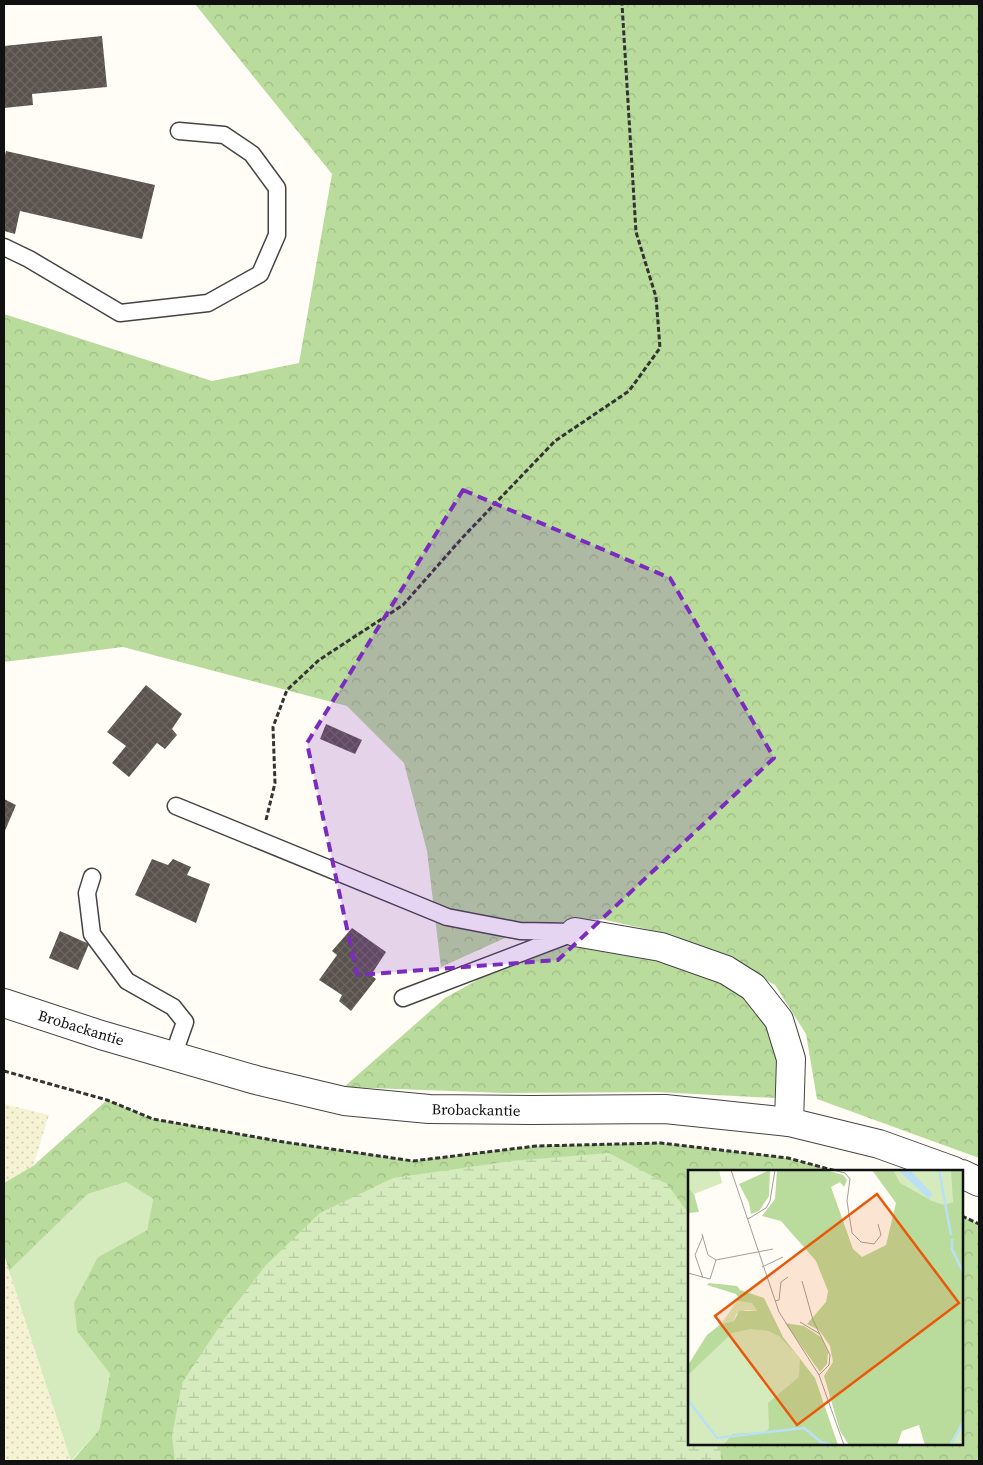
<svg xmlns="http://www.w3.org/2000/svg" width="983" height="1465" font-family="'Source Serif 4',serif">
<style>
.farmland{fill:url(#farmland-dots)}
.green{fill:#d5ebbd}
.forest{fill:url(#forest-crowns)}
.wetland{fill:url(#wetland-marsh)}
.building{fill:url(#building-cross-hatch)}
.lines{fill:none;stroke-linecap:round;stroke-linejoin:round}
.service-casing{stroke:#444;stroke-width:19}
.minor-casing{stroke:#444;stroke-width:30}
.tertiary-casing{stroke:#444;stroke-width:30}
.path{stroke:#333;stroke-width:3;stroke-dasharray:5 2.5;stroke-linecap:butt}
.service{stroke:#fff;stroke-width:16}
.minor{stroke:#fff;stroke-width:28}
.tertiary{stroke:#fff;stroke-width:28}
.marked{fill:#7b2cbf;fill-opacity:0.2;stroke:#7b2cbf;stroke-width:4;stroke-dasharray:10 6;stroke-linejoin:round}
.labels{text-anchor:middle;stroke-width:5;stroke-linejoin:round;paint-order:stroke}
.street-label{font-size:15px;fill:#111;stroke:#fff}
.inset-river{fill:none;stroke:#b9e0f7;stroke-width:2.5}
.inset-road{fill:none;stroke:#a09f9a;stroke-width:1}
.view{fill:#e8590c;fill-opacity:0.15;stroke:#e8590c;stroke-width:2.5}
.inset-edge{fill:none;stroke:#111;stroke-width:2.5}
</style>
<defs>
<pattern id="farmland-dots" width="8" height="8" patternUnits="userSpaceOnUse" patternTransform="scale(1.25)"><rect width="8" height="8" fill="#f6f3d4"/><path d="M2 2h.1M6 6h.1" fill="none" stroke="#d2cfb5" stroke-width="1.8" stroke-linecap="round"/></pattern>
<pattern id="forest-crowns" width="20" height="18" patternUnits="userSpaceOnUse" patternTransform="scale(1.25)"><rect width="20" height="18" fill="#b9dc9c"/><path d="M2 6a3 3 0 1 1 6 0M12 15a3 3 0 1 1 6 0" fill="none" stroke="#9ebc85"/></pattern>
<pattern id="wetland-marsh" width="20" height="14" patternUnits="userSpaceOnUse" patternTransform="scale(1.25)"><rect width="20" height="14" fill="#d5ebbd"/><path d="M1 5h8M5 5V1M11 12h8M15 12V8" fill="none" stroke="#b6c8a1"/></pattern>
<pattern id="building-cross-hatch" width="8" height="8" patternUnits="userSpaceOnUse" patternTransform="scale(1.25)"><rect width="8" height="8" fill="#5a524d"/><path d="M0 0l8 8M0 8l8-8" fill="none" stroke="#6d6662"/></pattern>
</defs>
<rect width="100%" height="100%" fill="#fffdf5"/>
<path class="farmland" d="M4 1104 49 1115 33 1166 4 1183Z
M4 1254 9 1271 71 1461H4Z"/>
<path class="green" d="M126 1182 153 1199 147 1230 98 1257 78 1331 110 1374 99 1430 71 1461 9 1271 88 1194Z"/>
<path class="forest" d="M195 4H979V1158L817 1099 806 1034 775 985 732 961 673 935 601 919 536 924 441 967 427 851 404 763 347 706 123 647 4 662V314L212 381 299 363 332 174Z
M578 942 653 955 697 970 745 996 765 1025 781 1066 776 1098 656 1092 504 1093 344 1087 445 998 488 974Z
M107 1100 153 1119 284 1142 413 1161 536 1146 660 1143 788 1158 836 1171H689V1444H962V1216L979 1224V1461H72L99 1430 110 1374 77 1331 74 1303 98 1257 147 1230 153 1199 126 1182 88 1194 9 1271 4 1254V1183L33 1166Z"/>
<path class="wetland" d="M609 1153 667 1184 689 1214V1444H720L721 1461H175L172 1436 182 1383 225 1318 266 1265 320 1213 393 1178 511 1161Z"/>
<path class="building" d="M102 36 107 87 32 94 33 105 4 108V46Z
M6 151 155 185 142 239 20 211 15 234 4 231V159Z
M146 685 182 714 172 729 177 735 165 749 157 743 129 777 112 763 126 746 107 732Z
M326 724 362 740 355 754 320 739Z
M4 799 16 805 4 833Z
M152 859 168 865 173 859 191 867 187 875 210 884 196 923 135 895Z
M352 928 386 952 371 975 376 979 351 1011 339 1001 342 995 319 980 337 955 332 951Z
M60 931 89 944 78 970 49 958Z"/>
<g class="lines">
<defs>
<path id="service" d="M4 247 29 259 120 313 208 303 260 274 277 235V188L252 154 224 135 179 131
M176 806 447 917 520 931 575 932
M92 877 87 893 92 934 127 981 173 1007 185 1022 173 1056
M403 998 568 935"/>
<path id="minor" d="M575 932 661 947 726 970 753 987 779 1020 791 1059 789 1122"/>
<path id="tertiary" d="M4 1003 101 1035 256 1080 344 1101 429 1109 531 1110 665 1109 789 1122 879 1144 954 1171
M962 1174 979 1182"/>
</defs>
<use href="#service" class="service-casing"/>
<use href="#minor" class="minor-casing"/>
<use href="#tertiary" class="tertiary-casing"/>
<path class="path" d="M266 820 275 783 273 727 287 690 319 660 403 605 463 537 555 441 629 391 660 348 656 297 636 232 622 4
M4 1071 107 1100 153 1119 284 1142 413 1161 536 1146 661 1143 788 1158 836 1171
M962 1216 979 1224"/>
<use href="#service" class="service"/>
<use href="#minor" class="minor"/>
<use href="#tertiary" class="tertiary"/>
</g>
<path class="marked" d="M463 490 670 578 774 758 558 960 357 975 307 743Z"/>
<g class="labels">
<g class="street-label">
<text transform="translate(81 1028) rotate(17)" y="5">Brobackantie</text>
<text transform="translate(476 1110) rotate(1)" y="5">Brobackantie</text>
</g>
</g>
<g transform="translate(688 1170)">
<rect width="275" height="275" fill="#fffdf5"/>
<path d="M0 0H31L34 13 6 24 0 18ZM49 131 64 133 69 141 58 140 48 144 46 151 33 154ZM275 250V275H261L262 269Z" fill="#d5ebbd"/>
<path d="M82 0 81 26 71 41 63 44 61 33 51 14ZM89 0H138L155 5 159 10 156 17 152 12 143 17 165 79 174 87 198 75 208 33 184 0H275V250L261 275H237L231 255 214 261 209 275H161L152 261 136 206 145 192 142 176 131 160 119 154 138 132 140 121 128 91 93 51 74 46 87 29ZM0 18 6 24 11 42 0 43ZM21 113 49 116 52 120 76 128 95 167 127 208 150 275H0V195L19 165 33 154 46 151 51 141H69L64 133 49 131 51 128 48 124 19 115ZM97 153 116 156 133 167 140 182 139 194 132 202Z" fill="#b9dc9c"/>
<path d="M205 0H263L265 32 256 35 244 31 212 13ZM62 159 81 161 91 166 112 188 111 207 80 233 81 258 78 262 45 264 35 275H4L0 272V205L44 163Z" fill="#d5ebbd"/>
<path d="M210 0H222L244 24 241 29Z" fill="#b9e0f7"/>
<path class="inset-river" d="M251 0 263 65M264 69V79L275 102M0 230 29 268 116 258 133 272 144 275M263 275 275 252"/>
<path class="inset-road" d="M43 0 91 142 131 205 156 275M145 0 157 3 162 9 159 31 164 63 173 72 186 74 193 65 190 54M60 49 78 38 82 31 87 0M14 64 20 85 28 90 85 79M15 66 7 85 15 108M74 97 95 87M0 103 22 109 28 90M114 111 125 150 142 185 141 195 131 205M87 131 91 130 93 112 100 107M112 152 132 164"/>
<path class="view" d="M189 24 271 133 109 255 27 146Z"/>
<rect width="275" height="275" class="inset-edge"/>
</g>
<rect width="983" height="1465" fill="none" stroke="#111111" stroke-width="10"/>
</svg>
